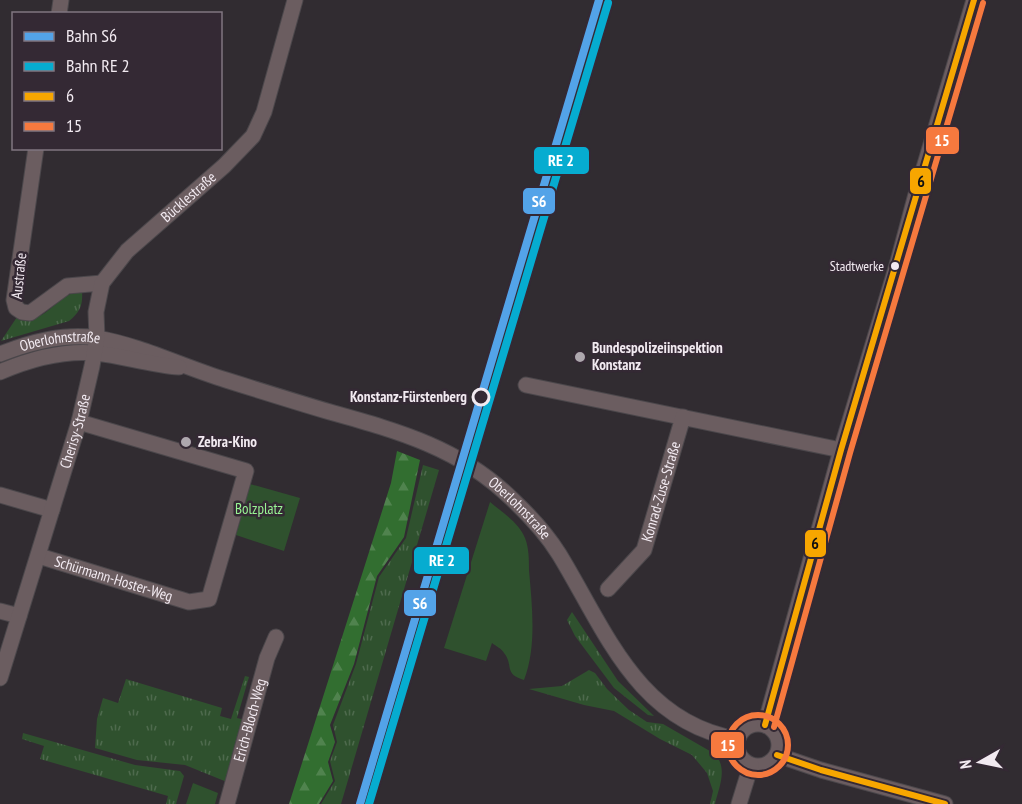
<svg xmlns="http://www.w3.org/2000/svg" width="1022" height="804" font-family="'PT Sans Narrow',sans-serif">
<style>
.grass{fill:url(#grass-tufts)}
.forest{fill:url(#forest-firs)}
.green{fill:#2f512e}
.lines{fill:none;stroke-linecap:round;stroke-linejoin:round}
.minor-casing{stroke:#4b474b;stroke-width:17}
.minor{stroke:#6b5d60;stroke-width:15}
.bus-1-casing{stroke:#342934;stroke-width:10}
.bus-2-casing{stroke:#342934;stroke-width:10}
.bus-1{stroke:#f7a600;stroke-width:6}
.bus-2{stroke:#f6793e;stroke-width:6}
.rail-1-casing{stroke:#342934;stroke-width:12}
.rail-2-casing{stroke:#342934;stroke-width:12}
.rail-1{stroke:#53a3e8;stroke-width:8}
.rail-2{stroke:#06acd0;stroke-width:8}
.bus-dot{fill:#f2eaf1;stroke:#342934;stroke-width:2}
.poi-dot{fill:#aea8ae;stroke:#342934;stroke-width:2}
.stop-dot{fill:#342934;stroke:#f2eaf1;stroke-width:3}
.labels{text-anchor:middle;stroke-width:5;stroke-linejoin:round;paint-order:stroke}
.bus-label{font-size:14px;fill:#f2eaf1;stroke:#342934;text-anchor:end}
.street-label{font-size:15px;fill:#f2eaf1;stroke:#342934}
.poi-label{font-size:15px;font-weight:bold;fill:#f2eaf1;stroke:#342934;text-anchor:start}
.stop-label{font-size:15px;font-weight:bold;fill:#f2eaf1;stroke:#342934;text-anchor:end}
.park-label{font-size:15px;fill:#99f594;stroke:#342934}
.line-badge{stroke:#342934;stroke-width:2}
.badge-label{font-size:16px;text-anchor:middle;font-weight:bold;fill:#fff}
.pale-badge-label{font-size:16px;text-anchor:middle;font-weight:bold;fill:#111}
</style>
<defs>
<pattern id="grass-tufts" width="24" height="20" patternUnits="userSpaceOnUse" patternTransform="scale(1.5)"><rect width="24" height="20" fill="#2f512e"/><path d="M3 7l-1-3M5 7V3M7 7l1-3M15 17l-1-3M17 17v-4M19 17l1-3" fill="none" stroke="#4e6a4d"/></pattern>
<pattern id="forest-firs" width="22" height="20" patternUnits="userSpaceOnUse" patternTransform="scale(1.5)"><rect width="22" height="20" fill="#326e30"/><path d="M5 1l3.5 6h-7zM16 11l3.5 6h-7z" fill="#50834e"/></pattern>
</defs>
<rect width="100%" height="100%" fill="#312c31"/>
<path class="grass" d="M82 291C83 305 80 312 69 321L1 341 17 317C49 326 53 294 82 291Z
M423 465 439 470 341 804H321L335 781 330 761 337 742 333 725 356 664 379 577 406 538Z
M572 612 618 681 654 716 648 715 614 688 575 636 567 620Z
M589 670 595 673 607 689 629 710 647 722 663 724 715 754C728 769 719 787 715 804H710L713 791 707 773 692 755 660 739 614 711 584 705 529 689 562 686Z
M245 676 249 677 237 718 245 720 227 782 185 765 137 760 95 748 97 719 103 698 118 703 126 679 222 708 220 716 231 719Z
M23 733 135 765 180 771 184 776 176 804H166L168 796 40 759 44 746 22 739Z"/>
<path class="forest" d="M397 451 420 460 404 537 377 576 354 664 330 725 335 742 328 762 333 781 319 804H289L391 483Z"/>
<path class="green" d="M250 484 300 498 284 551 236 535Z
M490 502C502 512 519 523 525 538 529 548 529 560 529 570 532 605 537 647 524 680 503 674 514 665 504 653 502 649 496 646 492 643L486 661 444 648Z
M193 783 218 793 215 804H186Z"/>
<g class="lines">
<defs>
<g id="minor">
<path d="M59 14 61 0"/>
<path d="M36 148 14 300 16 308 22 312 30 313 67 286 102 283"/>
<path id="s1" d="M0 354C31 342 64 333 97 338 142 346 183 367 226 380 261 391 296 402 330 412 398 431 460 448 512 499 529 515 546 533 559 554 605 629 637 722 737 739"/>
<path d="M0 372C30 359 63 350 96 353 124 356 150 365 179 367"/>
<path d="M526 385 841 450"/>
<path d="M0 495 52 510"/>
<path id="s2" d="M39 556 189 602 209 599 246 471 79 422"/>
<path id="s3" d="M608 589 644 550 683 417"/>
<path d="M0 611 19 616"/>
<path id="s4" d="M0 678 79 422 92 366 97 338 96 312 102 283 127 251 224 166 253 136 264 112 295 0"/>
<circle cx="758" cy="745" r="21"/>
<path d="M765 725 841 450 897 265 915 198 974 0"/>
<path d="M777 755 821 770 945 804"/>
<path id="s5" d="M227 804 267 658 276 637"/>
<path d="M739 804 751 765"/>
</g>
</defs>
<use href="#minor" class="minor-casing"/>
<use href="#minor" class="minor"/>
<defs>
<path id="bus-1" d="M765 725 841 450 974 0
M777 755 821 770 945 804"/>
<path id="bus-2" d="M728 745a30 30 0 1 1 60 0a30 30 0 1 1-60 0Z
M774 727 850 453 983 3"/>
</defs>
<use href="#bus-1" class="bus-1-casing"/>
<use href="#bus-2" class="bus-2-casing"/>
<use href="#bus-1" class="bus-1"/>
<use href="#bus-2" class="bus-2"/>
<defs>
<path id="rail-1" d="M360 804 599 0"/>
<path id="rail-2" d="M369 804 608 3"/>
</defs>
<use href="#rail-1" class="rail-1-casing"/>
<use href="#rail-2" class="rail-2-casing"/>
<use href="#rail-1" class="rail-1"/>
<use href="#rail-2" class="rail-2"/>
</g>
<circle class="bus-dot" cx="895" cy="266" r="5"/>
<g class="poi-dot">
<circle cx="580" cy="357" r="6"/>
<circle cx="186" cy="442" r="6"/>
</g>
<circle class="stop-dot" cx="481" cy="397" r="8"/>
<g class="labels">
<g class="bus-label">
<text x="884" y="271">Stadtwerke</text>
</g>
<g class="street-label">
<text dy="5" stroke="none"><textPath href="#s4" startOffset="532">Bücklestraße</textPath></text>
<text transform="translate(19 276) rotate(-84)" y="5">Austraße</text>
<text dy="5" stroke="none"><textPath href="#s1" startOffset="62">Oberlohnstraße</textPath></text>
<text dy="5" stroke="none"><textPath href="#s4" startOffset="258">Cherisy-Straße</textPath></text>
<text dy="5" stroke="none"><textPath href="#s3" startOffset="114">Konrad-Zuse-Straße</textPath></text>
<text dy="5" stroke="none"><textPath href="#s1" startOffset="560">Oberlohnstraße</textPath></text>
<text dy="5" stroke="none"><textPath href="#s2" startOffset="78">Schürmann-Hoster-Weg</textPath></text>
<text dy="5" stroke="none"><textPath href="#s5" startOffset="87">Erich-Bloch-Weg</textPath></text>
</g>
<g class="poi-label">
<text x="592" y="353">Bundespolizeiinspektion<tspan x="592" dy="17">Konstanz</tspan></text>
<text x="198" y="447">Zebra-Kino</text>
</g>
<g class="stop-label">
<text x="467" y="402">Konstanz-Fürstenberg</text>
</g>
<g class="park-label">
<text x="259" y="514">Bolzplatz</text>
</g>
</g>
<g class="line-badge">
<rect x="925" y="126" width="35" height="29" rx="6" fill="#f6793e"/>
<rect x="533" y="146" width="57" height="29" rx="6" fill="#06acd0"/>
<rect x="909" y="167" width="23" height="28" rx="6" fill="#f7a600"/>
<rect x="522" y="187" width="34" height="28" rx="6" fill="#53a3e8"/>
<rect x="804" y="529" width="23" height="29" rx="6" fill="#f7a600"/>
<rect x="413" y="546" width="57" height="29" rx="6" fill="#06acd0"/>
<rect x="403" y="589" width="34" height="28" rx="6" fill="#53a3e8"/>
<rect x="710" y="731" width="35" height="28" rx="6" fill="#f6793e"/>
</g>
<g class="badge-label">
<text x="942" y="146">15</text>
<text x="561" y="166">RE 2</text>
<text x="539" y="207">S6</text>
<text x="442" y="566">RE 2</text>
<text x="420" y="609">S6</text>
<text x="728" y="751">15</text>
</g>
<g class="pale-badge-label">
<text x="921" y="187">6</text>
<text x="815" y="549">6</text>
</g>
<rect x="12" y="12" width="210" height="138" fill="#342934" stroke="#807680" stroke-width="1.5"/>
<rect x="24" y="32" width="30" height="9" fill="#53a3e8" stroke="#807680" stroke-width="1.5"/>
<text x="66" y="42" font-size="18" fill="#f2eaf1">Bahn S6</text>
<rect x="24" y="62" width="30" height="9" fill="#06acd0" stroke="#807680" stroke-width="1.5"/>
<text x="66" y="72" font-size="18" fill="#f2eaf1">Bahn RE 2</text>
<rect x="24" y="92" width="30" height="9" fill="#f7a600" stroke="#807680" stroke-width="1.5"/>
<text x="66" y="102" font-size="18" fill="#f2eaf1">6</text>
<rect x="24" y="122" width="30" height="9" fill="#f6793e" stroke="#807680" stroke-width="1.5"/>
<text x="66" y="132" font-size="18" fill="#f2eaf1">15</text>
<g transform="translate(980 762) rotate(261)" stroke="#342934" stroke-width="4.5" paint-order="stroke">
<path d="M0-4.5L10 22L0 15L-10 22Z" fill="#f2eaf1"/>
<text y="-9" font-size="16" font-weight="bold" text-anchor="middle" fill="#f2eaf1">N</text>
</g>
</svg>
